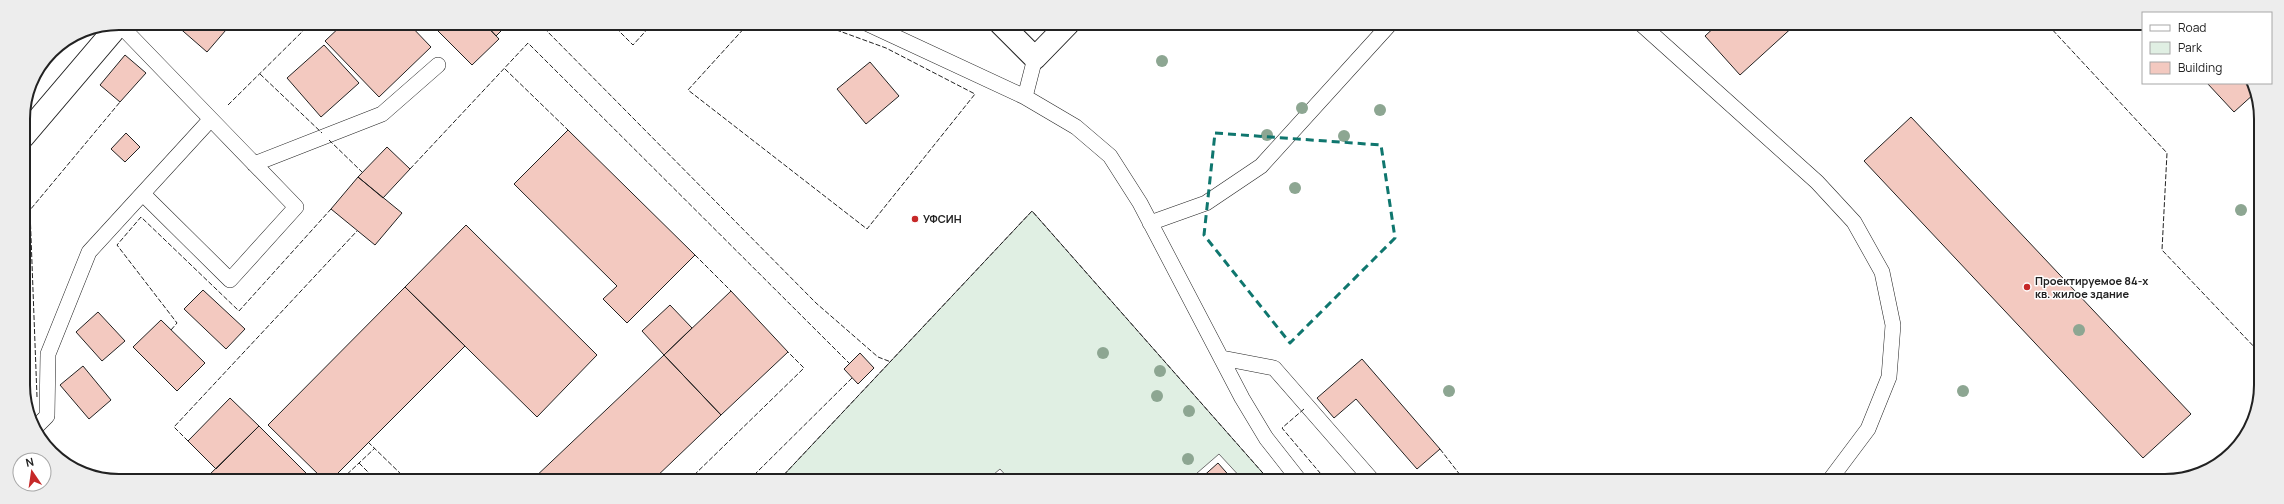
<svg xmlns="http://www.w3.org/2000/svg" width="2284" height="504" font-family="Manrope,sans-serif">
<style>
.green{fill:#e0efe3;stroke:#6f6f6f}
.building{fill:#f3c9c0;stroke:#222}
.lines{fill:none;stroke-linecap:round;stroke-linejoin:round}
.lane-casing{stroke:#222;stroke-width:16}
.street-casing{stroke:#222;stroke-width:24}
.path{stroke:#646464;stroke-width:2.5;stroke-dasharray:3 2;stroke-linecap:butt}
.lane{stroke:#fff;stroke-width:15}
.street{stroke:#fff;stroke-width:22}
.fence{stroke:#222;stroke-width:1;stroke-dasharray:5 2;stroke-linecap:butt}
.tree{fill:#8da692}
.marked{fill:none;stroke:#0f766e;stroke-width:3;stroke-dasharray:8 5;stroke-linejoin:round}
.poi-dot{fill:#c62828;stroke:#fff;stroke-width:1.5}
.labels{text-anchor:middle;stroke-width:3;stroke-linejoin:round;paint-order:stroke}
.poi-label{font-size:11px;font-weight:bold;fill:#222;stroke:#fff;text-anchor:start}
.rim{fill:none;stroke:#222;stroke-width:2}
</style>
<rect width="100%" height="100%" fill="#fff"/>
<path class="green" d="M1032 211 1269 480H1243L1219 454 1189 480H1010L1000 469 987 480H779Z"/>
<path class="building" d="M177 23H232L207 52 176 25Z
M344 23H408L431 47 379 97 325 41Z
M430 23H484L499 39 472 65Z
M484 23H509L496 36Z
M1718 24H1796L1740 75 1705 36Z
M69 39 50 62 46 59 51 51Z
M324 45 359 83 321 117 287 78Z
M125 55 146 73 120 102 100 85Z
M870 62 899 96 866 124 837 89Z
M2207 83H2250L2255 93 2234 112Z
M1911 117 2191 414 2143 458 1864 161Z
M568 130 695 255 627 323 603 299 617 286 514 184Z
M126 133 140 147 125 162 111 149Z
M387 147 410 169 383 198 358 177Z
M358 177 402 213 375 245 331 209Z
M466 225 597 355 537 417 405 287Z
M405 287 465 346 332 479H323L268 425Z
M203 290 245 329 226 349 184 309Z
M731 291 788 352 721 415 664 355Z
M670 305 692 328 664 355 642 331Z
M98 312 125 341 102 361 76 332Z
M161 320 205 363 177 391 133 347Z
M860 353 874 368 858 384 844 369Z
M664 355 721 415 653 480H532Z
M1362 359 1440 449 1417 469 1356 399 1334 418 1317 398Z
M83 366 111 400 89 419 60 385Z
M230 398 259 426 216 469 188 441Z
M259 426 310 477 308 479H205Z
M1218 463 1233 480H1199Z"/>
<g class="lines">
<defs>
<path id="lane" d="M119 24 296 207 230 280 143 194
M868 24 1025 97 1076 127 1110 156 1140 203 1242 398 1266 438 1299 480
M1641 24 1817 182 1854 222 1882 272 1893 325 1889 377 1868 429 1829 481
M1025 97 1035 58
M254 164 382 114 438 65
M1150 223 1206 203 1261 166 1390 24
M1222 358 1274 368 1372 480
M37 426 47 416 48 354 89 252 210 120"/>
<path id="street" d="M1001 24 1035 58 1068 24
M23 137 120 23"/>
</defs>
<use href="#lane" class="lane-casing"/>
<use href="#street" class="street-casing"/>
<path class="path" d="M992 480 994 478"/>
<use href="#lane" class="lane"/>
<use href="#street" class="street"/>
<path class="fence" d="M539 23 816 303 878 357 891 362
M611 23 633 45 653 23
M748 24 688 90 867 229 975 94 886 48 820 24
M2048 25 2167 153 2162 250 2259 352
M505 69 568 130
M260 74 322 133
M29 88 50 62
M228 105 311 23
M329 140 362 172
M410 169 528 43 849 363
M695 255 731 291
M171 330 177 323 117 245 141 217 239 311 331 209
M37 397 30 210 120 102
M1304 409 1282 428 1326 480
M188 441 174 427 357 231
M368 442 406 479
M1440 449 1464 480
M359 463 375 479
M342 479 375 448
M689 480 804 368 788 352
M749 480 853 377
M779 480 1032 211 1269 480"/>
</g>
<g class="tree">
<circle cx="1162" cy="61" r="6"/>
<circle cx="1302" cy="108" r="6"/>
<circle cx="1380" cy="110" r="6"/>
<circle cx="1267" cy="135" r="6"/>
<circle cx="1344" cy="136" r="6"/>
<circle cx="1295" cy="188" r="6"/>
<circle cx="2241" cy="210" r="6"/>
<circle cx="2079" cy="330" r="6"/>
<circle cx="1103" cy="353" r="6"/>
<circle cx="1160" cy="371" r="6"/>
<circle cx="1449" cy="391" r="6"/>
<circle cx="1963" cy="391" r="6"/>
<circle cx="1157" cy="396" r="6"/>
<circle cx="1189" cy="411" r="6"/>
<circle cx="1188" cy="459" r="6"/>
</g>
<path class="marked" d="M1215 133 1381 145 1395 238 1290 343 1204 235Z"/>
<g class="poi-dot">
<circle cx="915" cy="219" r="4"/>
<circle cx="2027" cy="287" r="4"/>
</g>
<g class="labels">
<g class="poi-label">
<text x="923" y="223">УФСИН</text>
<text x="2035" y="285">Проектируемое 84-х<tspan x="2035" dy="13">кв. жилое здание</tspan></text>
</g>
</g>
<path d="M0 0H2284V504H0ZM119 30H2165A89 89 0 0 1 2254 119V385A89 89 0 0 1 2165 474H119A89 89 0 0 1 30 385V119A89 89 0 0 1 119 30Z" fill="#ededed" fill-rule="evenodd"/>
<path class="rim" d="M119 30H2165A89 89 0 0 1 2254 119V385A89 89 0 0 1 2165 474H119A89 89 0 0 1 30 385V119A89 89 0 0 1 119 30Z"/>
<rect x="2142" y="12" width="130" height="72" fill="#ffffff" stroke="#a7a7a7"/>
<rect x="2150" y="25" width="20" height="6" fill="#ffffff" stroke="#a7a7a7"/>
<text x="2178" y="32" font-size="12" fill="#222222">Road</text>
<rect x="2150" y="42" width="20" height="12" fill="#e0efe3" stroke="#a7a7a7"/>
<text x="2178" y="52" font-size="12" fill="#222222">Park</text>
<rect x="2150" y="62" width="20" height="12" fill="#f3c9c0" stroke="#a7a7a7"/>
<text x="2178" y="72" font-size="12" fill="#222222">Building</text>
<g transform="translate(32 472) rotate(347)"><circle r="19" fill="#ffffff" stroke="#a7a7a7"/>
<path d="M0-3L7 15L0 10L-7 15Z" fill="#c62828"/>
<text y="-6" font-size="11" font-weight="bold" text-anchor="middle" fill="#222222">N</text>
</g>
</svg>
